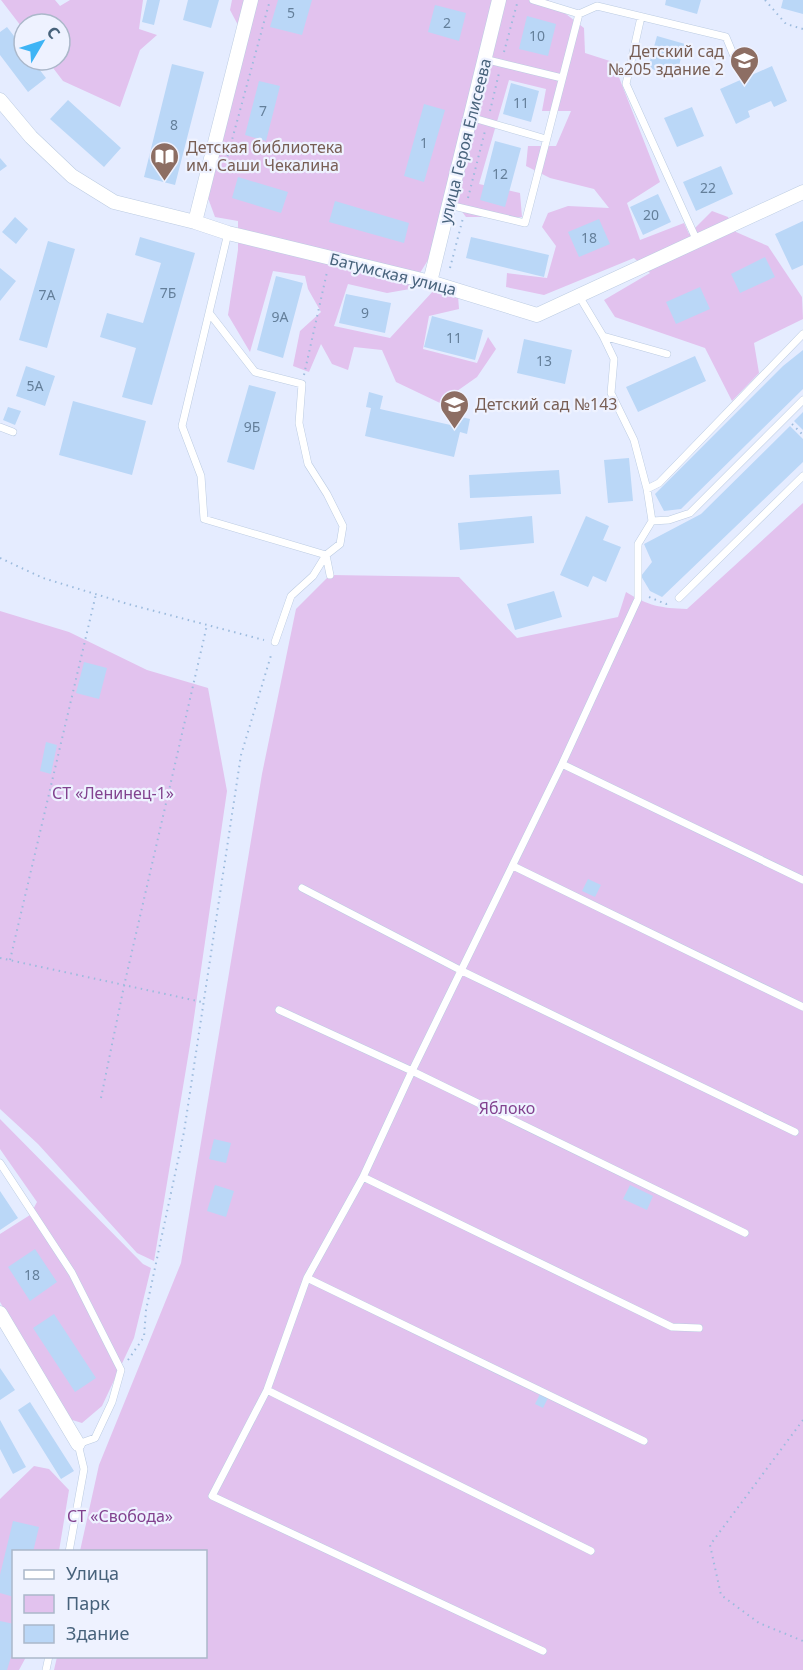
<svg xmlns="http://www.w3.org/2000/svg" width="803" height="1670" font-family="'Noto Sans',sans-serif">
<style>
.green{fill:#e2c2ee}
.building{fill:#bad7f7}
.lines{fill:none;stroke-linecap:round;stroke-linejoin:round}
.service-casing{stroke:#bccce2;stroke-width:8}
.minor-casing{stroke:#bccce2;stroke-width:15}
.path{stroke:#9cbbdd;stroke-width:2;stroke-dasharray:1.5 4.5;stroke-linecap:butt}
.service{stroke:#fff;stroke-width:7}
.minor{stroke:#fff;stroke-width:14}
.labels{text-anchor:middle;stroke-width:4.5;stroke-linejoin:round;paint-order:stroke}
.number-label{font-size:14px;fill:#647f9a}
.education-label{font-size:16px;fill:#785e54;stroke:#eef2ff;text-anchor:start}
.street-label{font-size:16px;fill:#47627b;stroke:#eef2ff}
.park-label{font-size:16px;fill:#82428f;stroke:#eef2ff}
</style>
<rect width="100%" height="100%" fill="#e5ecff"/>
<path class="green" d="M1 0H55L60 6 70 0H143L139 29 157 35 140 50 120 107 63 81 47 60H60V24H24V30Z
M232 0H548L584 28 585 53 613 62 660 182 627 203 640 240 684 223 689 234 712 211 728 217 736 232 768 246 802 297 803 319 754 343 759 373 732 401 705 348 615 317 604 300 650 273 634 258 544 295 506 287 507 273 547 278 556 246 542 227 548 213 568 206 609 208 594 189 550 178 526 166 528 146H556L571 111H542L546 89 509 80 479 184 520 193 522 217H466L449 194 433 252 410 289 387 293 348 284 334 326 390 338 434 290 458 296 459 309 429 316 423 349 477 363 488 337 496 349 477 377 440 403 396 382 382 350 354 347 348 370 332 364 321 344 309 372 293 366 300 331 321 312 308 289 305 276 273 271 250 352 228 315 238 250V221L215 217 208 198 247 42 230 10Z
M803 503V1670H54L57 1657 206 1656V1552L80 1551 99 1465 181 1263 262 774 296 609 330 575 459 577 517 638 618 617 626 592C649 606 660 608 687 609Z
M0 611 69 632 147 670 208 688 227 791 190 1045 154 1261 137 1253 38 1144 0 1109Z
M0 1119 143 1264 151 1268 134 1338 102 1406 82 1423 69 1419 0 1302V1234L30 1215 37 1202 0 1149Z
M34 1466 49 1469 69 1490 59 1551 14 1552V1656L26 1657 19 1670H0V1499Z"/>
<path class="building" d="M147 0H160L154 25 142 22Z
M188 0H219L211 28 183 20Z
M278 0H312L302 35 270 27Z
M666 0H701L697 14 665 5Z
M783 0H803V14L781 8Z
M435 5 466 13 459 41 428 32Z
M527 16 556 24 548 56 519 49Z
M7 27 24 49V60H32L46 78 28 92 0 55V32Z
M657 36 685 44 676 76 648 68Z
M172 64 204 72 175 185 144 177Z
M772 66 787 101 774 107 771 101 748 111 750 117 736 124 720 89Z
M259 81 280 86 266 141 245 135Z
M511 83 539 91 531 122 503 114Z
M68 100 121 148 104 167 50 119Z
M424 104 445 110 424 182 404 176Z
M692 107 704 136 677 147 664 118Z
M495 141 521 148 505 207 480 200Z
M0 158 7 166 0 171Z
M721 166 733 194 696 211 683 182Z
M238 177 288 192 281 213 232 198Z
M658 194 671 222 643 235 630 207Z
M335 201 409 223 404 243 329 222Z
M15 217 28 229 16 244 2 232Z
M599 219 610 244 579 257 568 232Z
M803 221V265L792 270 775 234Z
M140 237 195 253 152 405 122 397 136 348 100 337 107 313 143 323 161 263 135 255Z
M471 237 549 255 544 277 466 258Z
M48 241 75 249 47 348 19 340Z
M765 257 775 277 740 293 731 274Z
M0 268 16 281 0 301Z
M276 276 303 283 283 358 257 350Z
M700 287 710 309 676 324 666 302Z
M346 294 391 303 385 333 339 323Z
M432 316 483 330 475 360 424 347Z
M524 339 572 350 565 384 517 373Z
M803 350V389L681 509 664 511 655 494 783 366Z
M695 356 706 381 638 412 626 387Z
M26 366 55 376 45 406 16 396Z
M249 385 276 392 254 470 227 462Z
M369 392 383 396 380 409 455 426 457 416 470 419 467 434 460 432 454 457 365 436 371 408 366 407Z
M73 401 146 421 132 475 59 455Z
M8 407 21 411 15 425 3 420Z
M803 412V430L794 421Z
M790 426 803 439V462L662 597 650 591 641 576 652 562 644 544 701 514Z
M629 458 633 501 608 503 604 460Z
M559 470 561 494 470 498 469 475Z
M532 516 534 543 460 550 458 523Z
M586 516 609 526 603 540 621 547 606 582 593 576 588 587 560 575Z
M554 591 562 617 515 630 507 604Z
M84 662 107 668 99 699 76 693Z
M46 742 57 745 51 774 40 771Z
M588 879 601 885 595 897 582 891Z
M214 1139 231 1143 226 1163 209 1159Z
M215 1185 234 1191 226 1217 207 1211Z
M630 1185 653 1196 647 1210 623 1199Z
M0 1191 18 1218 0 1230Z
M35 1249 57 1282 30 1301 8 1267Z
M54 1314 96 1378 75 1392 33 1328Z
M0 1368 15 1390 0 1400Z
M540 1394 548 1398 543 1408 535 1404Z
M30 1402 74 1471 61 1479 18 1410Z
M0 1420 26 1467 13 1474 0 1449Z
M13 1521 39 1527 33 1552H14V1597L0 1593V1575Z
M0 1621 14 1624V1647L7 1670H0Z"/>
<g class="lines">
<defs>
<path id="service" d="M579 14 597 6 726 37 738 66
M641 17 626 84 697 241
M484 59 562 78
M470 117 546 139
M449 205 525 223 579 14 533 0
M228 233 182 426 201 476 204 519 326 555
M210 314 255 372 302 384 299 423 308 464 327 494 343 526 340 544 326 555 313 576 291 596 275 642
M603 336 667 354
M0 427 13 432
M647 489 659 483 803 334
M652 521 669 520 690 513 803 400
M326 555 330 575
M679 598 803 476
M562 764 803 880
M513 866 803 1007
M302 888 462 971 795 1132
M279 1010 412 1071 745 1233
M0 1163 72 1273 121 1370 112 1402 95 1438 78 1444 84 1469 69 1552
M363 1177 672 1327 699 1328
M307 1278 644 1441
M267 1390 591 1551
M543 1651 212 1496 267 1390 307 1278 363 1177 412 1071 562 764 638 599V544L652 521 647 489 634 440 611 393 614 359 603 336 579 296
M46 1670 49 1656"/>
<path id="minor" d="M0 100 31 137 72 176 114 202 195 222 228 233 430 282 537 315 803 192
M195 222 251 0
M430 282 499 0
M0 1313 78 1444"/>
</defs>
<use href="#service" class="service-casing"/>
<use href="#minor" class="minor-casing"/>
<path class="path" d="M765 0 786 24 803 29
M504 52 518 0
M490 111 499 73
M226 162 270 0
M468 198 485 131
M450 268 463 218
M304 375 327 272
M792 424 803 435
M0 558 43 578 128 604 264 640
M649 597 666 604 669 603
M0 958 202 1002
M10 960 96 594
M101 1098 124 986 207 625
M128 1360 144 1337 146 1310 184 1132 241 755 272 652
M803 1420 710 1545 721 1595 759 1623 803 1641"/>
<use href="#service" class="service"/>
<use href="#minor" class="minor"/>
</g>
<defs>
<symbol id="school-pin" viewBox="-11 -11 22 30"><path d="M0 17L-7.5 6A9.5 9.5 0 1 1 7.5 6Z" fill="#8d6e63" stroke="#eef2ff"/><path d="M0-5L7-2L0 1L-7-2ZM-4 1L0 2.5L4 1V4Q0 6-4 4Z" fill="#fff"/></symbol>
<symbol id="library-pin" viewBox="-11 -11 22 30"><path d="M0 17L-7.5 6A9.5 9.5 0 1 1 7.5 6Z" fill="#8d6e63" stroke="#eef2ff"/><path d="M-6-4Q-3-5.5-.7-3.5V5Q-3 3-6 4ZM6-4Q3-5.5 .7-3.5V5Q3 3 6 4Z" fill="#fff"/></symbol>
</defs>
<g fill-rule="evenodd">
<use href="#school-pin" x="728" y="44" width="33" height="45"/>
<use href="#library-pin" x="148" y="140" width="33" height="45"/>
<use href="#school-pin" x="438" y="388" width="33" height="45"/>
</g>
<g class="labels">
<g class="number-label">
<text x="291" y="18">5</text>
<text x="447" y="28">2</text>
<text x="537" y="41">10</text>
<text x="521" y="108">11</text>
<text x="263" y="116">7</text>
<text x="174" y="130">8</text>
<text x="424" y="148">1</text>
<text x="500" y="179">12</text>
<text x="708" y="193">22</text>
<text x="651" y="220">20</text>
<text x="589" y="243">18</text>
<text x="168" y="298">7Б</text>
<text x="47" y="300">7А</text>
<text x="365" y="318">9</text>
<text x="280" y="322">9А</text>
<text x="454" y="343">11</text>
<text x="544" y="366">13</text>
<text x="35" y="391">5А</text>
<text x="252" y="432">9Б</text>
<text x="32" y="1280">18</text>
</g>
<g class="education-label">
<text x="724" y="57" text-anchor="end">Детский сад<tspan x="724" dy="18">№205 здание 2</tspan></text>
<text x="186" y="153">Детская библиотека<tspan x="186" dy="18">им. Саши Чекалина</tspan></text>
<text x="475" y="410">Детский сад №143</text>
</g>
<g class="street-label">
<text transform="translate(465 141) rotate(-76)" y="6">улица Героя Елисеева</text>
<text transform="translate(393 274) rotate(14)" y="6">Батумская улица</text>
</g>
<g class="park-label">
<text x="113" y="799">СТ «Ленинец-1»</text>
<text x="507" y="1114">Яблоко</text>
<text x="120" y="1522">СТ «Свобода»</text>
</g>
</g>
<rect x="12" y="1550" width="195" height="108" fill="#eef2ff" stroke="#abb8ca" stroke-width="1.5"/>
<rect x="24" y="1570" width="30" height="9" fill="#ffffff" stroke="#abb8ca" stroke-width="1.5"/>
<text x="66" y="1580" font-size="18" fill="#47627b">Улица</text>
<rect x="24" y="1595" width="30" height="18" fill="#e2c2ee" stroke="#abb8ca" stroke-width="1.5"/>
<text x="66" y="1610" font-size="18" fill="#47627b">Парк</text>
<rect x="24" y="1625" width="30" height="18" fill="#bad7f7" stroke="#abb8ca" stroke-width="1.5"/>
<text x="66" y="1640" font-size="18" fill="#47627b">Здание</text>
<g transform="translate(42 42) rotate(51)"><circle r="28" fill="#eef2ff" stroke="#abb8ca" stroke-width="1.5"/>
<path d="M0-4.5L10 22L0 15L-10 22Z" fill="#3eb4f5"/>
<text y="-9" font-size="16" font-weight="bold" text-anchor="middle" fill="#47627b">С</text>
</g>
</svg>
